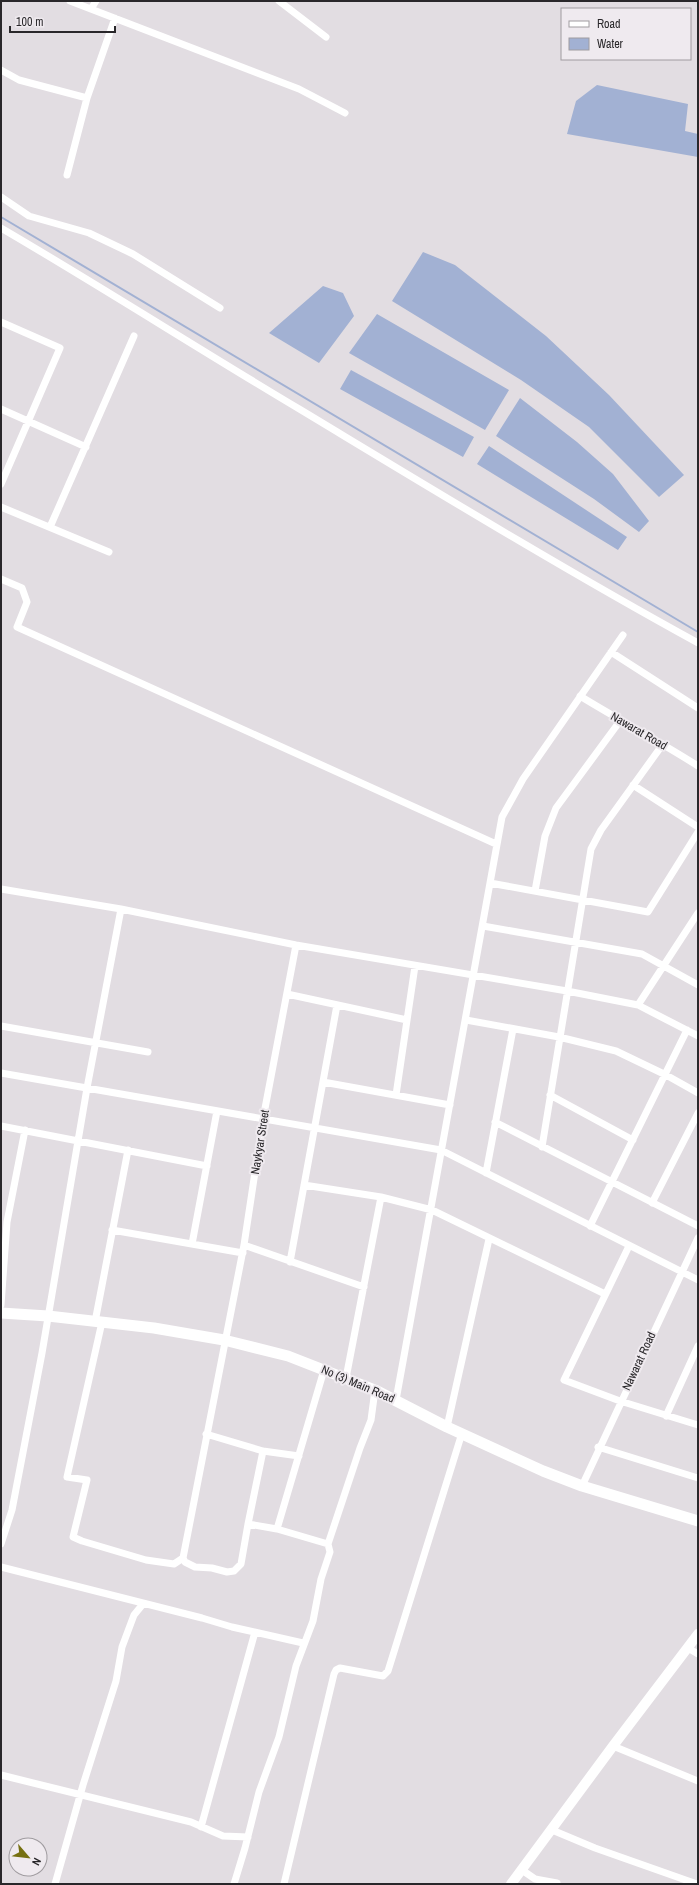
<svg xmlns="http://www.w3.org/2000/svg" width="699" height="1885" font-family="'Archivo Narrow',sans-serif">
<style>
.water{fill:#a2b1d3}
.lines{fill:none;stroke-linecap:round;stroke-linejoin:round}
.stream{stroke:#a2b1d3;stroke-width:2}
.street{stroke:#fff;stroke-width:7}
.secondary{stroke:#fff;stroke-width:10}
.primary{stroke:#fff;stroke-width:11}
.labels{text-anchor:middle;stroke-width:4;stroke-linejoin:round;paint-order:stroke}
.street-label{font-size:12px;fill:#29272a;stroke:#efeaef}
</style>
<rect width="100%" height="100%" fill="#e2dde2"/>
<path class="water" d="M597 85 688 104 685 131 698 134V157L567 134 576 101Z
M423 252 455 265 546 336 609 395 684 475 659 497 589 427 521 380 392 301Z
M323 286 343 293 354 316 319 363 269 333Z
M377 314 509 390 485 430 349 353Z
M351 370 474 437 463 457 340 389Z
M520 398 577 442 613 474 649 521 639 532 594 499 496 436Z
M489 446 627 537 618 550 477 464Z"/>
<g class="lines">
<path class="stream" d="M1 217 698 632"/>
<path class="street" d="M70 1 299 89 345 113
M279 1 326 37
M91 9 96 1
M1 70 19 80 87 98
M67 175 87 98 115 18
M1 197 29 216 89 233 133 254 220 308
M1 228C102 287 200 350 301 410 432 489 563 569 698 643
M1 322 60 348 1 484
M1 409 86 447
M1 507 109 552
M50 527 134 336
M1 579 22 588 27 602 17 627 496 844
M611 652 698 708
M580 696C619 720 659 741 698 766
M633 785 698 827
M490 883 648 912 698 832
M1 889 121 909 296 945 567 991 638 1005 698 1036
M535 891 545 836 556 808 620 721
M483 926 642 954 698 985
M287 994 407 1020
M638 1005 698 913
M466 1020 559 1037 616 1051 666 1075 698 1093
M1 1026 148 1052
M1 1073 441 1150 698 1280
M323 1082 450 1105
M396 1095 415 966
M550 1095 633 1140
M495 1122 698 1226
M1 1126 207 1166
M542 1147 591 849 601 830 663 744
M486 1173 513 1029
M304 1185 381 1197 432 1210 605 1294
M652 1203 698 1113
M590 1226 687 1030
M112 1230 243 1253
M192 1244 217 1111
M244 1245 364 1287
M629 1246 564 1380 620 1401 698 1425
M290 1262 337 1005
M1 1305 7 1222 25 1130
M95 1322 128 1150
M102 1322 67 1477 87 1480 73 1537 82 1541 146 1560 174 1564 183 1558 244 1245 263 1119 296 945
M346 1378 381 1197
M396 1400 502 817 523 779 623 635
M666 1416 698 1346
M447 1427 489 1239
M206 1434 263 1451 299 1456
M598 1447 698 1478
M582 1486 698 1238
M248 1524 263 1451
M277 1529 324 1370
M1 1544 12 1510 42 1353 87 1088 121 909
M183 1558 185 1562 195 1567 212 1568 227 1572 234 1571 241 1564 248 1524 277 1529 328 1544
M1 1567 202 1618 232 1627 303 1643
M688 1648 698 1654
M613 1746 698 1781
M1 1775 191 1822 223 1836 248 1837
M201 1827 255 1632
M552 1830 595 1848 697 1884
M522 1870 535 1879 557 1883
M55 1884 83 1785 116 1681 122 1647 134 1615 143 1604
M234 1884 245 1848 259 1792 279 1737 296 1666 313 1621 321 1579 330 1552 328 1544 360 1448 371 1420 375 1390
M284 1884 334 1674 336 1670 340 1668 383 1676 388 1671 462 1433"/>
<path class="secondary" d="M511 1884 613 1746 698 1634"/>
<path class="primary" d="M1 1313 48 1316 154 1328 224 1340 288 1356 375 1390 447 1427 543 1471 582 1486 698 1521"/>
</g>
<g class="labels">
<g class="street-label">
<text transform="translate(639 731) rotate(30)" y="4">Nawarat Road</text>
<text transform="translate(260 1142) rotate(-81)" y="4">Naykyar Street</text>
<text transform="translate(639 1361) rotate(-65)" y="4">Nawarat Road</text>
<text transform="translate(358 1384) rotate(23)" y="4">No (3) Main Road</text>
</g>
</g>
<rect width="699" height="1885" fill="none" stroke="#29272a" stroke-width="4"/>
<rect x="561" y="8" width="130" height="52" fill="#efeaef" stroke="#a09ca0"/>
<rect x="569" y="21" width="20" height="6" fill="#ffffff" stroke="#a09ca0"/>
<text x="597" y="28" font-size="12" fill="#29272a">Road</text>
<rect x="569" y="38" width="20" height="12" fill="#a2b1d3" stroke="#a09ca0"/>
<text x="597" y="48" font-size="12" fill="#29272a">Water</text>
<g transform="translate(28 1857) rotate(118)"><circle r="19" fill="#efeaef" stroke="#a09ca0"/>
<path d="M0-3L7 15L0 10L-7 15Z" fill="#767011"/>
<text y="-6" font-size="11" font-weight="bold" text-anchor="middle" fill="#29272a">N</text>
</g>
<path d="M10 26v6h105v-6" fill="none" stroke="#29272a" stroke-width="2"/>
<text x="16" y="26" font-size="12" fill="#29272a" stroke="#efeaef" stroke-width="3" paint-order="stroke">100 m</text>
</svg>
